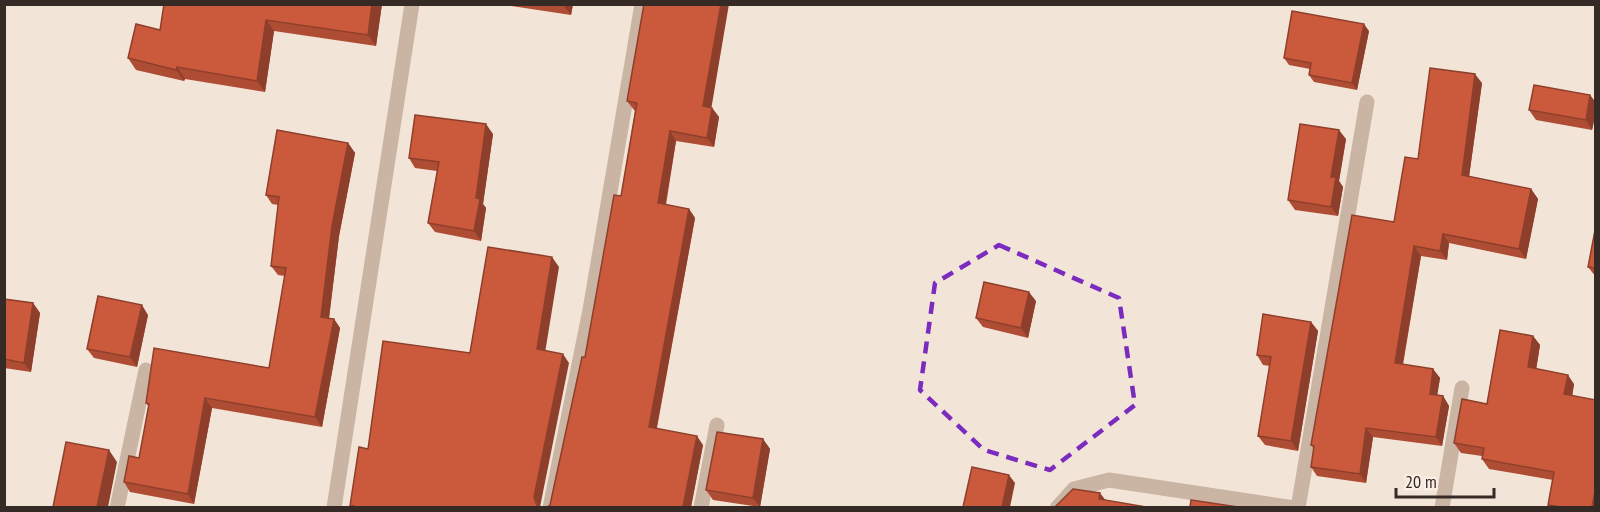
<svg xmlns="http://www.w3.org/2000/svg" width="1600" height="512" font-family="'PT Sans Narrow',sans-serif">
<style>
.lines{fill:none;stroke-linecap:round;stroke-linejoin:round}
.service{stroke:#cab4a4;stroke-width:15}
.minor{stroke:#cab4a4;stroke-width:15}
.wall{fill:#af4d34}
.shaded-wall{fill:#8e3f2b}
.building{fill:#cb5a3d;stroke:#8e3f2b;stroke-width:1.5}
.marked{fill:none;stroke:#7b2cbf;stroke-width:4.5;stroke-dasharray:12 8;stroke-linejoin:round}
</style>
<rect width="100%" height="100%" fill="#f2e5d8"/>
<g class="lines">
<path class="service" d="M1442 508 1462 388"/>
<path class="minor" d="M117 508 146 370
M334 508 412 4
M550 508 590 310 642 4
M701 508 717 425
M1057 508 1074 489 1109 480 1294 508
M1298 508 1367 102"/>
</g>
<path class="wall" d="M164 4H382L376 46 274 31 265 92 185 79 184 81 136 70 128 58 160 30Z
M499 4H573L571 15Z
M1369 31 1357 90 1314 82 1309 75 1310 69 1289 65 1284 58Z
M1482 83 1469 177 1531 189 1538 199 1526 259 1449 243 1447 260 1421 256 1403 365 1433 369 1440 378 1437 395 1443 396 1449 406 1442 446 1373 437 1366 483 1317 476 1311 467 1314 449 1311 445 1418 159Z
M1590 95 1596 103V112L1592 130 1536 120 1529 110Z
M627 101 712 108 719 117 714 147 676 141 666 205 689 209 695 218 657 428 703 445 691 507H547L550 505 585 357 621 196 635 111 634 110Z
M493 134 483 204 486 208 481 241 435 232 428 223 437 171 415 168 409 158Z
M1346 139 1339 181 1343 187 1338 216 1295 210 1288 200Z
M348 143 355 153 339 236 329 318 334 319 340 328 322 427 212 408 194 504 130 492 124 482 139 458 149 407 146 403 269 368 285 276 278 275 271 266 278 205 272 204 266 195Z
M1596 225V277L1588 267Z
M4 299 33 303 40 313 31 372 4 368Z
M1036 301 1028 338 983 327 976 318Z
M148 315 137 367 94 358 87 349Z
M1311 322 1318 331 1298 451 1265 445 1258 436 1270 366 1263 365 1257 355Z
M1533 336 1540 345 1536 369 1574 384 1572 396 1596 507H1550L1548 505 1553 480 1489 469 1482 459V456L1461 453 1454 443 1487 404Z
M763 439 770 449 760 507 713 500 706 490Z"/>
<path class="shaded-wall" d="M372 4H382L376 46 368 35Z
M565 4H573L571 15 564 6Z
M721 4H729L710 116 703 106Z
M266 20 274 31 265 92 257 81Z
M1364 24 1369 31 1357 90 1352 83Z
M177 67 185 79 184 81 176 70Z
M1475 74 1482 83 1468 184 1462 175Z
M1590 95 1596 103V112L1592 130 1586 120Z
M712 108 719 117 714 147 707 138Z
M486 124 493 134 483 204 486 208 481 241 474 231 476 198Z
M1339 130 1346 139 1339 181 1343 187 1338 216 1331 207V177Z
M670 131 676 141 664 212 658 203Z
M348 143 355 153 339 236 328 326 321 317 332 226Z
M1531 189 1538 199 1526 259 1519 249Z
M689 209 695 218 655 436 649 427Z
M1443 234 1449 243 1447 260 1440 251Z
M1414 246 1421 256 1401 373 1395 363Z
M552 257 559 267 544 359 537 349Z
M1029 292 1036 301 1028 338 1021 328Z
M33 303 40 313 31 372 24 363Z
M142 305 148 315 137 367 130 357Z
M334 319 340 328 322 427 315 417Z
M1311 322 1318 331 1298 451 1291 441Z
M1533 336 1540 345 1535 377 1528 367Z
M563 354 569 363 540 507H538L534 497Z
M1433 369 1440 378 1436 403 1430 394Z
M1568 375 1574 384 1571 404 1564 394Z
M1443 396 1449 406 1442 446 1436 437Z
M205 398 212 408 194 504 188 494Z
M1366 428 1373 437 1366 483 1360 474Z
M697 436 703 445 691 507H683Z
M763 439 770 449 760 507 753 498Z
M109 450 117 462 108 507H97Z
M1009 475 1015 483 1010 507H1002Z
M1596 486V507H1592Z
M1100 493 1107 502 1099 499Z"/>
<path class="building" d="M164 4H372L368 35 266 20 257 81 177 67 176 70 128 58 136 24 160 30Z
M644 4H721L703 106 712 108 707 138 670 131 658 203 689 209 649 427 697 436 683 507H547L550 505 582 357H585L614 195 621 196 637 103 627 101Z
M1292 11 1364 24 1352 83 1309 75 1311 63 1284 58Z
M1430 68 1475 74 1462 175 1531 189 1519 249 1443 234 1440 251 1414 246 1395 363 1433 369 1430 394 1443 396 1436 437 1366 428 1360 474 1311 467 1314 446 1311 445 1352 215 1394 222 1405 157 1418 159Z
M1534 85 1590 95 1586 120 1529 110Z
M415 115 486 124 476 198 480 199 474 231 428 223 439 162 409 158Z
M1300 124 1339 130 1331 177H1336L1331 207 1288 200Z
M277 130 348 143 332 226 321 317 334 319 315 417 205 398 188 494 124 482 129 456 139 458 149 404 146 403 154 348 269 368 286 268 271 266 279 197 266 195Z
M1596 225V268L1588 267Z
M488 247 552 257 537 349 563 354 534 497 537 506 543 507H354V506H350L359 447 368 449 383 341 470 353Z
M984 282 1029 292 1021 328 976 318Z
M98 296 142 305 130 357 87 349Z
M4 299 33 303 24 363 4 359Z
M1263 314 1311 322 1291 441 1258 436 1271 357 1257 355Z
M1500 330 1533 336 1528 367 1568 375 1564 394 1596 400V486L1592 507H1562L1548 505 1554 472 1482 459 1484 448 1454 443 1462 399 1487 404Z
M717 432 763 439 753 498 706 490Z
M66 442 109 450 97 507H53Z
M972 467 1009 475 1002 507H963Z
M1073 489 1100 493 1099 499 1146 507H1055Z
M1191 500 1238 507H1190Z"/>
<path class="marked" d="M999 245 1119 298 1135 405 1050 470 984 450 920 390 935 283Z"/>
<rect width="1600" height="512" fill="none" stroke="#352a26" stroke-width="12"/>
<path d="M1396 488v9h98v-9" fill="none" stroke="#352a26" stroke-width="3"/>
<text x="1405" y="488" font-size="18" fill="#352a26" stroke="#faefe4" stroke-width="4.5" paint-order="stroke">20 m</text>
</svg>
